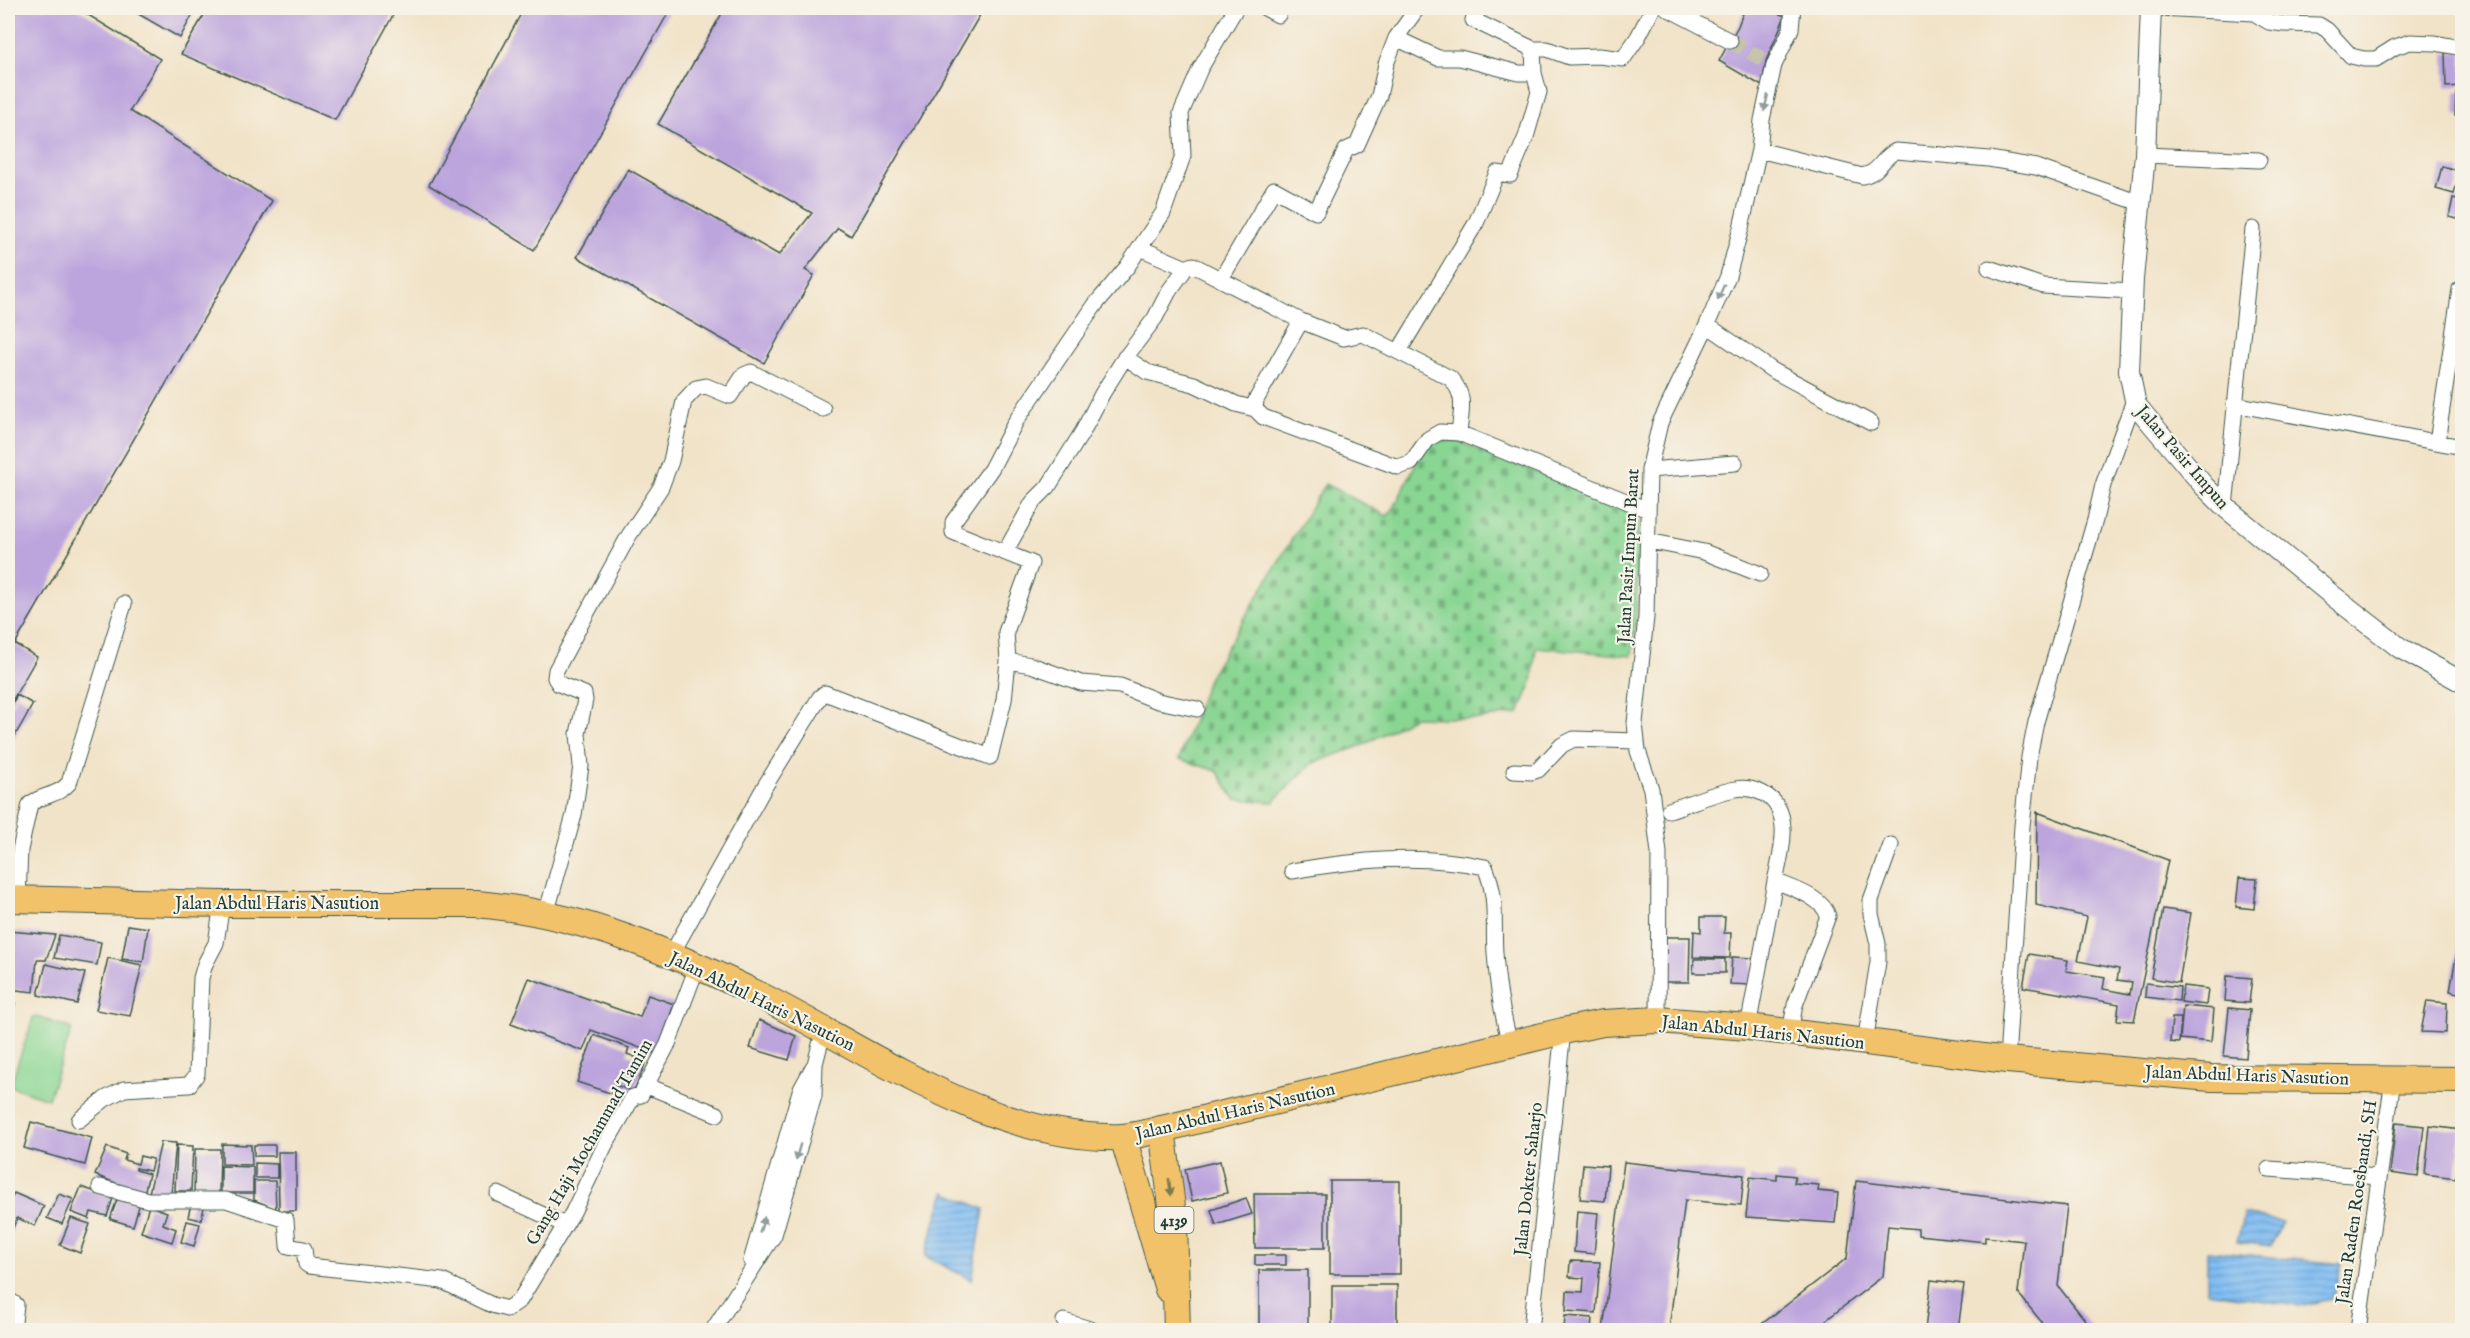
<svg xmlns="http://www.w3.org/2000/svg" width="2470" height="1338" font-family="'IM FELL English',serif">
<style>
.cemetery{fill:url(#cemetery-stones);stroke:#548a64;stroke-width:1.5}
.garden{fill:#89d693;stroke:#548a64;stroke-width:1.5}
.water{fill:url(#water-rules);stroke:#507d94;stroke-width:1.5}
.building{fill:#bca4dd}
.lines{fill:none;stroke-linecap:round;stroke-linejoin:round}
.minor-tunnel{stroke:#c7c2aa;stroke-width:15;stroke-dasharray:15 8;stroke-linecap:butt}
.minor-casing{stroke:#3e564a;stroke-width:17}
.tertiary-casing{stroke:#3e564a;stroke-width:22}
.primary-casing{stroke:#3e564a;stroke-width:28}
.trunk-casing{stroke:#3e564a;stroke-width:28}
.minor{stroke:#fff;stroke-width:15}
.tertiary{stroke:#fff;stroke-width:20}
.primary{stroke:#f2c26a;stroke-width:26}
.trunk{stroke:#f2c26a;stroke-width:26}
.oneway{fill:#8f9e9a}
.oneway2{fill:#7e794c}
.labels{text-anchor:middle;stroke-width:4.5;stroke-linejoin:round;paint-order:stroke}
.shield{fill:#f7f3e8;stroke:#60746a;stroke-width:1.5}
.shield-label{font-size:16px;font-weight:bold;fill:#1f3d34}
.street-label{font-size:18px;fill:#1f3d34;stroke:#f7f3e8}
</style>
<defs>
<pattern id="cemetery-stones" width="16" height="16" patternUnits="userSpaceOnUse" patternTransform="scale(1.5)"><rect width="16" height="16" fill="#89d693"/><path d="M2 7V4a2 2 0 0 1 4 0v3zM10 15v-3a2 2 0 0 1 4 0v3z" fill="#6faf79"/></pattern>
<pattern id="water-rules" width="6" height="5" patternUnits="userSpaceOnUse" patternTransform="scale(1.5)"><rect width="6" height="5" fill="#80bdf3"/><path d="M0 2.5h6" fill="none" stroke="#689bc6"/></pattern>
</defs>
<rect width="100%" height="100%" fill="#f7f3e8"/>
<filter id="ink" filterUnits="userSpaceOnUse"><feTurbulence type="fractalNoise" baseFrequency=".0167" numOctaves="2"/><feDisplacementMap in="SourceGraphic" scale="12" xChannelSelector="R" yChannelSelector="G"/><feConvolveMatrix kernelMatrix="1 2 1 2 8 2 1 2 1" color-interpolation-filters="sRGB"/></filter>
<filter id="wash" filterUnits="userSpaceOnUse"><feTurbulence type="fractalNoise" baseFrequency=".008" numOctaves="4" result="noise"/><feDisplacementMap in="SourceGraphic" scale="24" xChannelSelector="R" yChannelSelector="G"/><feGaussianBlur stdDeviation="1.35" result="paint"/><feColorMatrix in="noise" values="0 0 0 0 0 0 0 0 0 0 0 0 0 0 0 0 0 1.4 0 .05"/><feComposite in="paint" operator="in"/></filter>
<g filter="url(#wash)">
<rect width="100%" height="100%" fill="#f1e3c8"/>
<path class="cemetery" d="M1442 439 1457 441 1639 513 1636 613 1632 656 1536 647 1532 682 1519 713 1480 719 1414 717 1363 745 1311 764 1273 802 1235 799 1217 771 1179 759 1208 679 1325 484 1387 516 1394 508 1427 441Z"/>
<path class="garden" d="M34 1016 72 1029 48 1099 10 1086Z"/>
<path class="water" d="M945 1192 984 1209 972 1280 925 1256Z
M2244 1214 2282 1222 2271 1246 2237 1242Z
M2207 1251 2342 1264 2332 1299 2298 1306 2207 1292Z"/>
<g id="blocks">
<path class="building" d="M8 8H77L160 59 130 111 272 201 15 644 37 657 8 708Z
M128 8H196L180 38Z
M208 8H397L335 120 181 54Z
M524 8H671L534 250 429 185Z
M725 8H984L851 236 838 228 805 270 814 275 764 363 577 257 628 169 779 255 812 213 658 124Z
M1745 8H1764L1785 16 1766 61 1762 86 1719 61 1738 26Z
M2462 52V86L2446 87 2445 53Z
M2456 92H2462V116L2455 115Z
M2442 166 2460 171 2454 194 2436 189Z
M2453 198 2462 200V220L2449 217Z
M17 695 33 704 8 748V712Z
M2037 812 2168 860 2134 1021 2117 1020 2119 1004 2023 987 2029 954 2068 960 2066 971 2105 977 2103 989 2130 994 2132 982 2117 980 2119 969 2078 961 2087 917 2036 905Z
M2239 878 2257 879 2254 909 2236 907Z
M2163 909 2191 913 2179 983 2151 978Z
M1701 917H1725L1724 933H1731L1730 958 1693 957 1694 931 1701 932Z
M128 925 148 928 143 962 122 959Z
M8 931 55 935 46 960H37L34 992 8 989Z
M59 935 101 942 97 965 54 958Z
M1666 937H1690L1689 982H1665Z
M2459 940 2462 941V994L2450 991Z
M1732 957 1753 958 1752 985 1730 984Z
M108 958 142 965 130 1016 96 1010Z
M1694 959H1725V973H1693Z
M46 964 85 973 77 1004 38 995Z
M2227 976 2252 978 2249 1003 2225 1001Z
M529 978 640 1017 648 995 674 1004 657 1054 591 1030 583 1051 511 1024Z
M2146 983 2180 987 2179 1001 2145 997Z
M2183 986 2208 989 2206 1005 2181 1002Z
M8 1001 15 1003 8 1029Z
M2427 1001 2447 1003 2446 1033 2421 1032Z
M2183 1006 2214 1009 2211 1042 2180 1039Z
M2229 1008 2250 1010 2246 1058 2224 1056Z
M2172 1018H2181L2179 1043 2170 1042Z
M759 1020 796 1036 789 1060 750 1048Z
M594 1035 629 1048 627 1054 646 1061 634 1092 616 1085 613 1094 577 1082Z
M31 1122 92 1138 85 1165 24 1148Z
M2396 1123 2424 1126 2418 1177 2390 1173Z
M2430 1126 2461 1130 2456 1178 2425 1174Z
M161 1142 176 1143 171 1195 149 1193Z
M222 1144 251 1145 252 1165 222 1164Z
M177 1145 193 1146 191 1191H175Z
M254 1145H275V1156H254Z
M107 1147 126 1154 124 1160 138 1164 140 1156 153 1159 150 1171 136 1168V1170L149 1174 144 1194 95 1175Z
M195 1149H220L219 1193H194Z
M278 1152H296V1211H279Z
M1220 1161 1227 1193 1192 1201 1185 1169Z
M1624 1162 1744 1175 1741 1205 1685 1200 1669 1330H1603Z
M255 1163 277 1164V1178H255Z
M1583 1164 1608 1166 1605 1201 1580 1199Z
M221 1166 253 1167V1193H221Z
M1777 1174 1795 1176 1794 1183 1819 1185 1818 1191 1838 1193 1835 1223 1746 1217 1750 1177 1777 1180Z
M254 1181H275L276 1209 254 1200Z
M1330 1181H1400V1274H1330Z
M1856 1181 2067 1206 2058 1286 2093 1330H2048L2018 1293 2024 1241 1985 1237V1242L1918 1235V1229L1888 1226 1883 1276 1813 1330H1754L1847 1258Z
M81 1187 99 1193 114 1195 107 1216 91 1212 89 1219 71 1212Z
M14 1193 44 1206 35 1226 17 1218 8 1240V1207Z
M59 1194 73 1199 62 1224 47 1218Z
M1254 1194H1325V1248H1255Z
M118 1197 140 1203 133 1226 110 1219Z
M1246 1198 1252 1214 1216 1225 1211 1210Z
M191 1204H205L201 1220 188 1217Z
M149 1206 167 1212 163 1224 176 1229 172 1242 141 1232Z
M1577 1211 1598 1213 1594 1254 1574 1252Z
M71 1218 90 1224 80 1253 60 1245Z
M187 1221 200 1224 194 1246 181 1242Z
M1255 1255H1286V1265H1255Z
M1570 1261 1600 1262 1596 1313 1566 1311 1567 1291 1583 1292 1584 1278 1569 1277Z
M1259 1270H1308V1330H1259Z
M1931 1280 1964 1284 1958 1330H1925Z
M1332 1285H1397V1330H1332Z
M1565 1316 1592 1318 1591 1330H1564Z"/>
</g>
</g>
<g filter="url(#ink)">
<use href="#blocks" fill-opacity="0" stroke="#3e564a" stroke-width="1.5"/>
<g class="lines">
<path class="minor-tunnel" d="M1730 41 1766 61"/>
<defs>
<path id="minor" d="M1265 8 1278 15 1281 8
M1479 8 1473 20 1533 49H1547L1569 57 1599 56 1623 59 1638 37 1653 8
M1667 8 1730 41
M2159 8 2254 13 2269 22 2284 24 2319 25 2327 30 2351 56 2364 59H2376L2395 47 2410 42 2435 43 2462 48
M1396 38 1438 58H1460L1519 73H1534
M1759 150 1862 176C1880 173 1881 158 1896 151L1989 159 2036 167 2140 203
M2145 155 2259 160
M1140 248 1186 268 1193 265 1301 321 1344 338 1363 334 1450 378C1467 396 1461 411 1459 433
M1989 268 2043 286 2132 291
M1221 279 1274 189 1316 212 1346 150 1357 145 1379 96 1386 64 1396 38 1416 10
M1301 321 1256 400 1255 409 1263 417 1398 467 1411 463 1428 439 1440 432 1459 433 1648 510
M1707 325 1772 370 1871 423
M1399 351 1476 223 1497 173 1510 175 1526 137 1539 92 1534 73 1533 49
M1125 357 1147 372 1194 384 1236 404 1255 409
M2234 404 2462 447
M2437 442 2460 289
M1649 470 1735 463
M2225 507 2253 229
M1648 541 1704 552 1760 574
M1005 552 1033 502 1048 487 1083 431 1102 394 1122 362 1155 318 1169 291 1186 268
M1008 661 1031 665 1081 683 1120 686 1158 701 1197 709
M1514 771 1532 772 1538 770 1562 745 1574 739 1636 741
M1669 810C1691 803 1713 793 1736 789 1745 787 1753 789 1762 793 1795 808 1781 854 1775 881 1791 888 1823 897 1828 916L1795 1005 1790 1032
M1292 871C1356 860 1420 853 1485 867 1498 897 1493 922 1495 953 1497 984 1502 1014 1510 1044
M18 899 20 850 30 804C44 794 58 796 69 783L124 604
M546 914 574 815 581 766 578 734 585 700 584 694 559 684 555 678 556 670 628 537 661 487 671 461 684 401 696 388 706 386 730 396 744 375 751 372 823 409
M671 955 765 786 820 697 825 693 990 757 1004 700 1008 661 1006 632 1031 563 953 532V522L991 469 1016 421 1095 305 1127 267 1163 213 1183 156 1181 113 1200 69 1236 8
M1658 1020 1659 853 1651 789 1638 751 1635 723 1646 617 1649 470 1660 423 1707 325 1728 276 1741 228 1759 150 1762 120 1774 65 1791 29 1793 8
M1748 1027 1775 881
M1865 1042 1878 962V944L1871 914V900L1891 845
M2007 1060 2022 826 2029 757 2036 722 2095 520 2103 485 2134 400
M645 1085 717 1114
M79 1120 105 1099 124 1089 189 1085 197 1074 201 978 205 964 216 943 222 904
M2269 1169 2379 1177
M100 1187 148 1200H226L286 1220 288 1246 304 1249 306 1264 309 1266 442 1281 492 1305 507 1309 520 1300 573 1212 605 1145 633 1097 641 1095 668 1044 697 967
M498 1194 565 1225
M751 1261 800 1091 813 1067
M8 1299 16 1305 13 1330
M1064 1321 1093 1330
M713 1330 774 1235 814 1096 815 1064 824 1029
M1531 1330 1563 1031
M2358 1330 2393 1079"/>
<path id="tertiary" d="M2151 8 2145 155 2133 279 2129 371 2136 405 2204 486 2225 507 2333 596 2400 648 2462 682"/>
<path id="primary" d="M1162 1129 1174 1222 1177 1330
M1123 1137 1168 1289"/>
<path id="trunk" d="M8 899 222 904H477C579 913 675 953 765 998 874 1054 994 1141 1122 1137 1135 1136 1149 1132 1162 1129L1563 1031 1603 1023 1658 1020 1748 1027 2007 1060 2211 1078 2462 1080"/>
</defs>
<use href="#minor" class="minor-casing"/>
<use href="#tertiary" class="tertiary-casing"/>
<use href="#primary" class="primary-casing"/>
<use href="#trunk" class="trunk-casing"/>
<use href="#minor" class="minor"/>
<use href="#tertiary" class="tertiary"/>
<use href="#primary" class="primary"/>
<use href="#trunk" class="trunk"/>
</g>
<defs><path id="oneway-solid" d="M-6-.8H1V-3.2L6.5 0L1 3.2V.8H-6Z" transform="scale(1.5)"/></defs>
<g class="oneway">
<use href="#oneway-solid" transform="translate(1766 103) rotate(103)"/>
<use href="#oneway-solid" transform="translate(1721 292) rotate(113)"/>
<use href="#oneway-solid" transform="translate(798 1152) rotate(106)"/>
<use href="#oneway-solid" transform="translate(762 1225) rotate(-73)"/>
</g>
<use class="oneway2" href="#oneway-solid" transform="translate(1170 1187) rotate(82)"/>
</g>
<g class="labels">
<rect class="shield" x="1154.5" y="1207" width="39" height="26" rx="4.5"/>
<g class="shield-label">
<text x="1174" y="1226">4139</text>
</g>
<g class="street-label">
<text transform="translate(2183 457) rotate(49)" y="6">Jalan Pasir Impun</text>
<text transform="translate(1628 556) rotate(-87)" y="6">Jalan Pasir Impun Barat</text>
<text x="277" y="909">Jalan Abdul Haris Nasution</text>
<text transform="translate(762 1001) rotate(26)" y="6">Jalan Abdul Haris Nasution</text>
<text transform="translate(1763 1032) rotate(6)" y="6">Jalan Abdul Haris Nasution</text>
<text transform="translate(2247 1075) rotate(2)" y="6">Jalan Abdul Haris Nasution</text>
<text transform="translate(1235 1111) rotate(-13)" y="6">Jalan Abdul Haris Nasution</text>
<text transform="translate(589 1142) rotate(-60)" y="6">Gang Haji Mochammad Tamim</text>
<text transform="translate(1528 1179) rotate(-84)" y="6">Jalan Dokter Saharjo</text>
<text transform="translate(2356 1202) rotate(-82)" y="6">Jalan Raden Roesbandi, SH</text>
</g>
</g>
<rect width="2470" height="1338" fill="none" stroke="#f7f3e8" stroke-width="30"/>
</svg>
